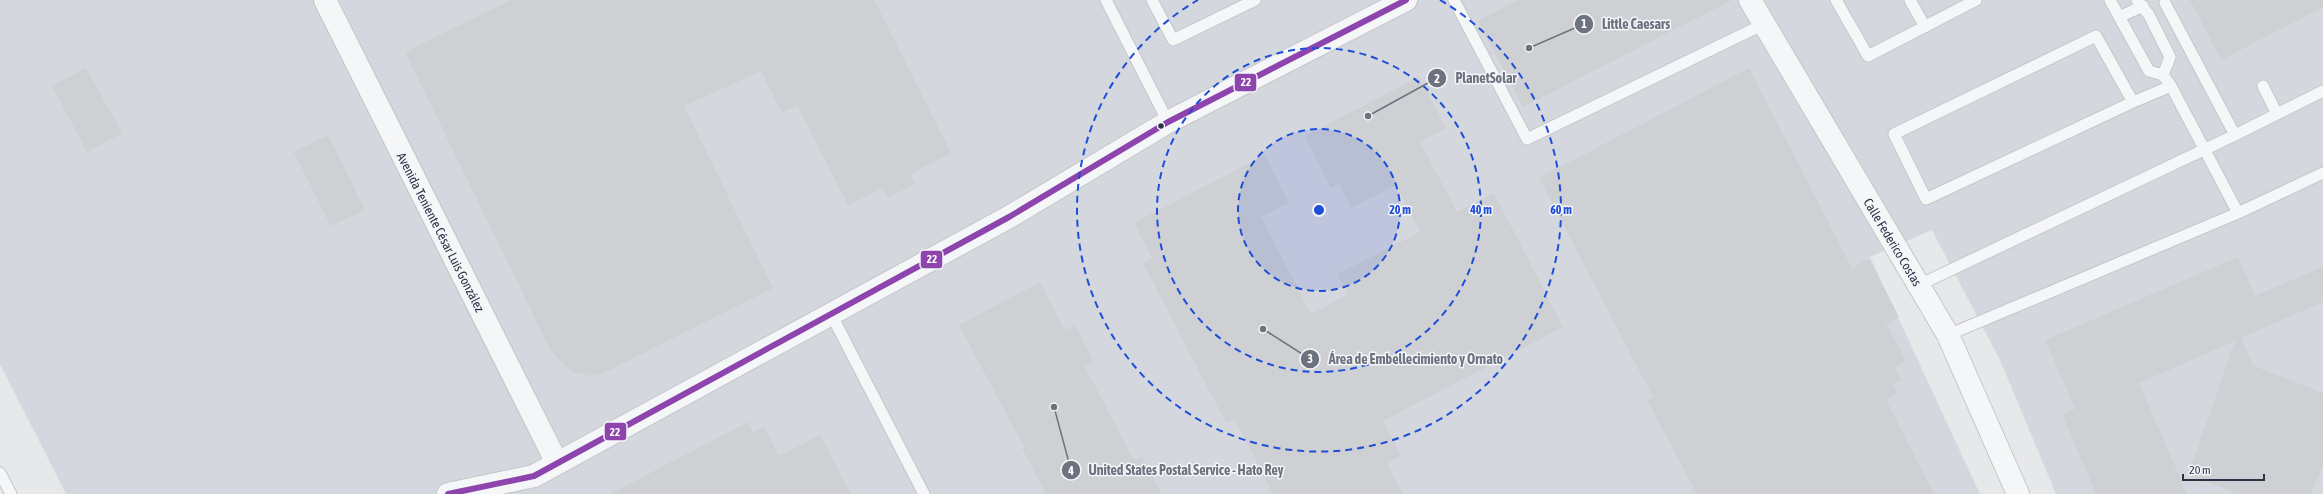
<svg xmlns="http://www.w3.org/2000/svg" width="2323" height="494" font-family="'Asap Condensed',sans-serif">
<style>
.built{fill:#d4d7dd}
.building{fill:#ced0d3}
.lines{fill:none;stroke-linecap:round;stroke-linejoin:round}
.service-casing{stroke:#c4c6c8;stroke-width:13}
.minor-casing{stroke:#c4c6c8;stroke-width:24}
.tertiary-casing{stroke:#c4c6c8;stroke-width:24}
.service{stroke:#f5f6f7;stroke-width:11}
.minor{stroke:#f5f6f7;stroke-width:22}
.tertiary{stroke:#f5f6f7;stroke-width:22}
.bus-1-casing{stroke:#f4f6f9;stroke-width:9}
.bus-1{stroke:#8e44ad;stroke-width:6}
.ring{fill:none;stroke:#1d4ed8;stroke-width:2;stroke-dasharray:7 5}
.bus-dot{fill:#2b3445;stroke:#f4f6f9;stroke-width:1.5}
.labels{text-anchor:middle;stroke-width:3;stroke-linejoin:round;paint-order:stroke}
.street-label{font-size:13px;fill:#2b3445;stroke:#f4f6f9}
.centre{fill:#1d4ed8;stroke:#f4f6f9;stroke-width:2}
.ring-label{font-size:12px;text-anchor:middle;font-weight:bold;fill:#1d4ed8;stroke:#f4f6f9;stroke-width:3;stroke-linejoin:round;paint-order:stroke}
.leader{fill:none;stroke:#6c737f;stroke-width:1.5}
.callout-dot{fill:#6c737f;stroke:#f4f6f9;stroke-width:1.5}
.mark-label{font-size:12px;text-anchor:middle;font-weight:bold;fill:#fff}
.callout-label{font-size:14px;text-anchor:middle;font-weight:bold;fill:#6c737f;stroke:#f4f6f9;stroke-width:3;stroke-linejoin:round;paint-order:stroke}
.line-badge{stroke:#f4f6f9;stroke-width:1.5}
.badge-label{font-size:11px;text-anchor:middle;font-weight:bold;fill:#fff}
</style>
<rect width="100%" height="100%" fill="#e6e8ea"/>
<path class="built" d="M0 0H2323V494H2056L2000 360 1932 230 1870 257 1980 494H66L0 364Z"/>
<path class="building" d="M511 0H874L951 153 910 174 915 184 888 198 883 188 848 205 797 105 782 113 761 71 684 106 773 288 604 373 592 376 575 373 565 366 551 351 405 52Z
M1518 0H1732L1523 107 1478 21Z
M2190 0H2323V7L2221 60Z
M86 68 122 133 87 152 52 86Z
M1749 68 1852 268 1869 259 1899 317 1886 323 1906 361 1895 367 1901 380 1893 384 1898 393 1886 400 1934 494H1697L1647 400 1653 397 1539 178Z
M1419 77 1446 128 1420 142 1457 212 1494 193 1563 327 1383 421 1401 456 1387 463 1403 494H1273L1235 419 1226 423 1143 263 1152 258 1134 223 1265 155 1289 203 1261 217 1311 314 1348 294 1337 274 1420 232 1396 185 1351 208 1339 184 1331 188 1305 136Z
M328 135 365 210 331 226 294 152Z
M2238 257 2255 296 2323 267V302L2241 338 2254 366 2323 393V465L2311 494H2238L2188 475 2235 341 2139 383 2187 494H2096L2062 414 2075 409 2045 340Z
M1040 282 1065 330 1075 325 1094 362 1085 367 1134 460 1142 456 1162 494H1046L1022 448 1024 447 959 325Z
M748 422 753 432 764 427 779 456 820 435 851 494H610Z"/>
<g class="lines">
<defs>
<path id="service" d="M1106 0 1168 122
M1152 0 1173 40 1255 0
M1454 0 1527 139 1764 24
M1836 0 1868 56 1976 0
M1910 0 1925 27
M2110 0 2149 71 2163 75 2171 86
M2137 0 2149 15 2170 57 2163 75
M2165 3 2235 135
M2119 17 2143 6
M2263 86 2277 114
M2133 102 2096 36 1894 134 1926 199 2133 102 2171 86 2238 213
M1919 285 2235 135 2323 91
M831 314 924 494
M1948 335 2238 213 2323 173
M0 473 11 494"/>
<path id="minor" d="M1750 0 1948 335 2018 494
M448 494 534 476 1009 217 1168 122 1406 0"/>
<path id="tertiary" d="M325 0 557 463"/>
</defs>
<use href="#service" class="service-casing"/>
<use href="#minor" class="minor-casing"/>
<use href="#tertiary" class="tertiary-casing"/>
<use href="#service" class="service"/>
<use href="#minor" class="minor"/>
<use href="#tertiary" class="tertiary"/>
<defs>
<path id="bus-1" d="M448 494 534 476 1009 217 1168 122 1406 0"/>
</defs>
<use href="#bus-1" class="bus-1-casing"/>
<use href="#bus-1" class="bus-1"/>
</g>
<circle cx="1319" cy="210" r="81" fill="#1d4ed8" fill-opacity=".12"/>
<g class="ring">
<circle cx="1319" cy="210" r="81"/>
<circle cx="1319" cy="210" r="162"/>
<path d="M1440 0A242 242 0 1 1 1198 0"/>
</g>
<circle class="bus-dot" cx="1161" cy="126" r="3.5"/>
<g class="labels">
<g class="street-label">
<text transform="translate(441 232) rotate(63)" y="5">Avenida Teniente César Luis González</text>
<text transform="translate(1893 242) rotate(59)" y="5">Calle Federico Costas</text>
</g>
</g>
<circle cx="1319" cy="210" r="6" class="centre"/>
<g class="ring-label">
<text x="1400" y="214">20 m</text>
<text x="1481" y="214">40 m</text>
<text x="1561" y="214">60 m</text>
</g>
<path class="leader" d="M1529 48L1584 24M1368 116L1437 78M1263 329L1310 359M1054 407L1071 470"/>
<g class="callout-dot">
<circle cx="1529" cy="48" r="4"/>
<circle cx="1368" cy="116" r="4"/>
<circle cx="1263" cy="329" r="4"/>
<circle cx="1054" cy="407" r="4"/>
<circle cx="1584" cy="24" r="10"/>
<circle cx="1437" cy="78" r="10"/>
<circle cx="1310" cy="359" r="10"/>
<circle cx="1071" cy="470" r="10"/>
</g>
<g class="mark-label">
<text x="1584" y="28">1</text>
<text x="1437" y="83">2</text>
<text x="1310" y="363">3</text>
<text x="1071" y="475">4</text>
</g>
<g class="callout-label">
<text x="1636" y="29">Little Caesars</text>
<text x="1486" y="83">PlanetSolar</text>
<text x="1416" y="364">Área de Embellecimiento y Ornato</text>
<text x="1186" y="475">United States Postal Service - Hato Rey</text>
</g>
<g class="line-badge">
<rect x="1234" y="73" width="23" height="19" rx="4" fill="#8e44ad"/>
<rect x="920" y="250" width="23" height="19" rx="4" fill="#8e44ad"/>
<rect x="604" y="422" width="23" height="19" rx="4" fill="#8e44ad"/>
</g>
<g class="badge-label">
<text x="1246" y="86">22</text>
<text x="932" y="263">22</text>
<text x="615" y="436">22</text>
</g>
<path d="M2183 474v6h81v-6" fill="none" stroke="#2b3445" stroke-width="2"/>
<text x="2189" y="474" font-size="12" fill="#2b3445" stroke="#f4f6f9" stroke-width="3" paint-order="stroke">20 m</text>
</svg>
